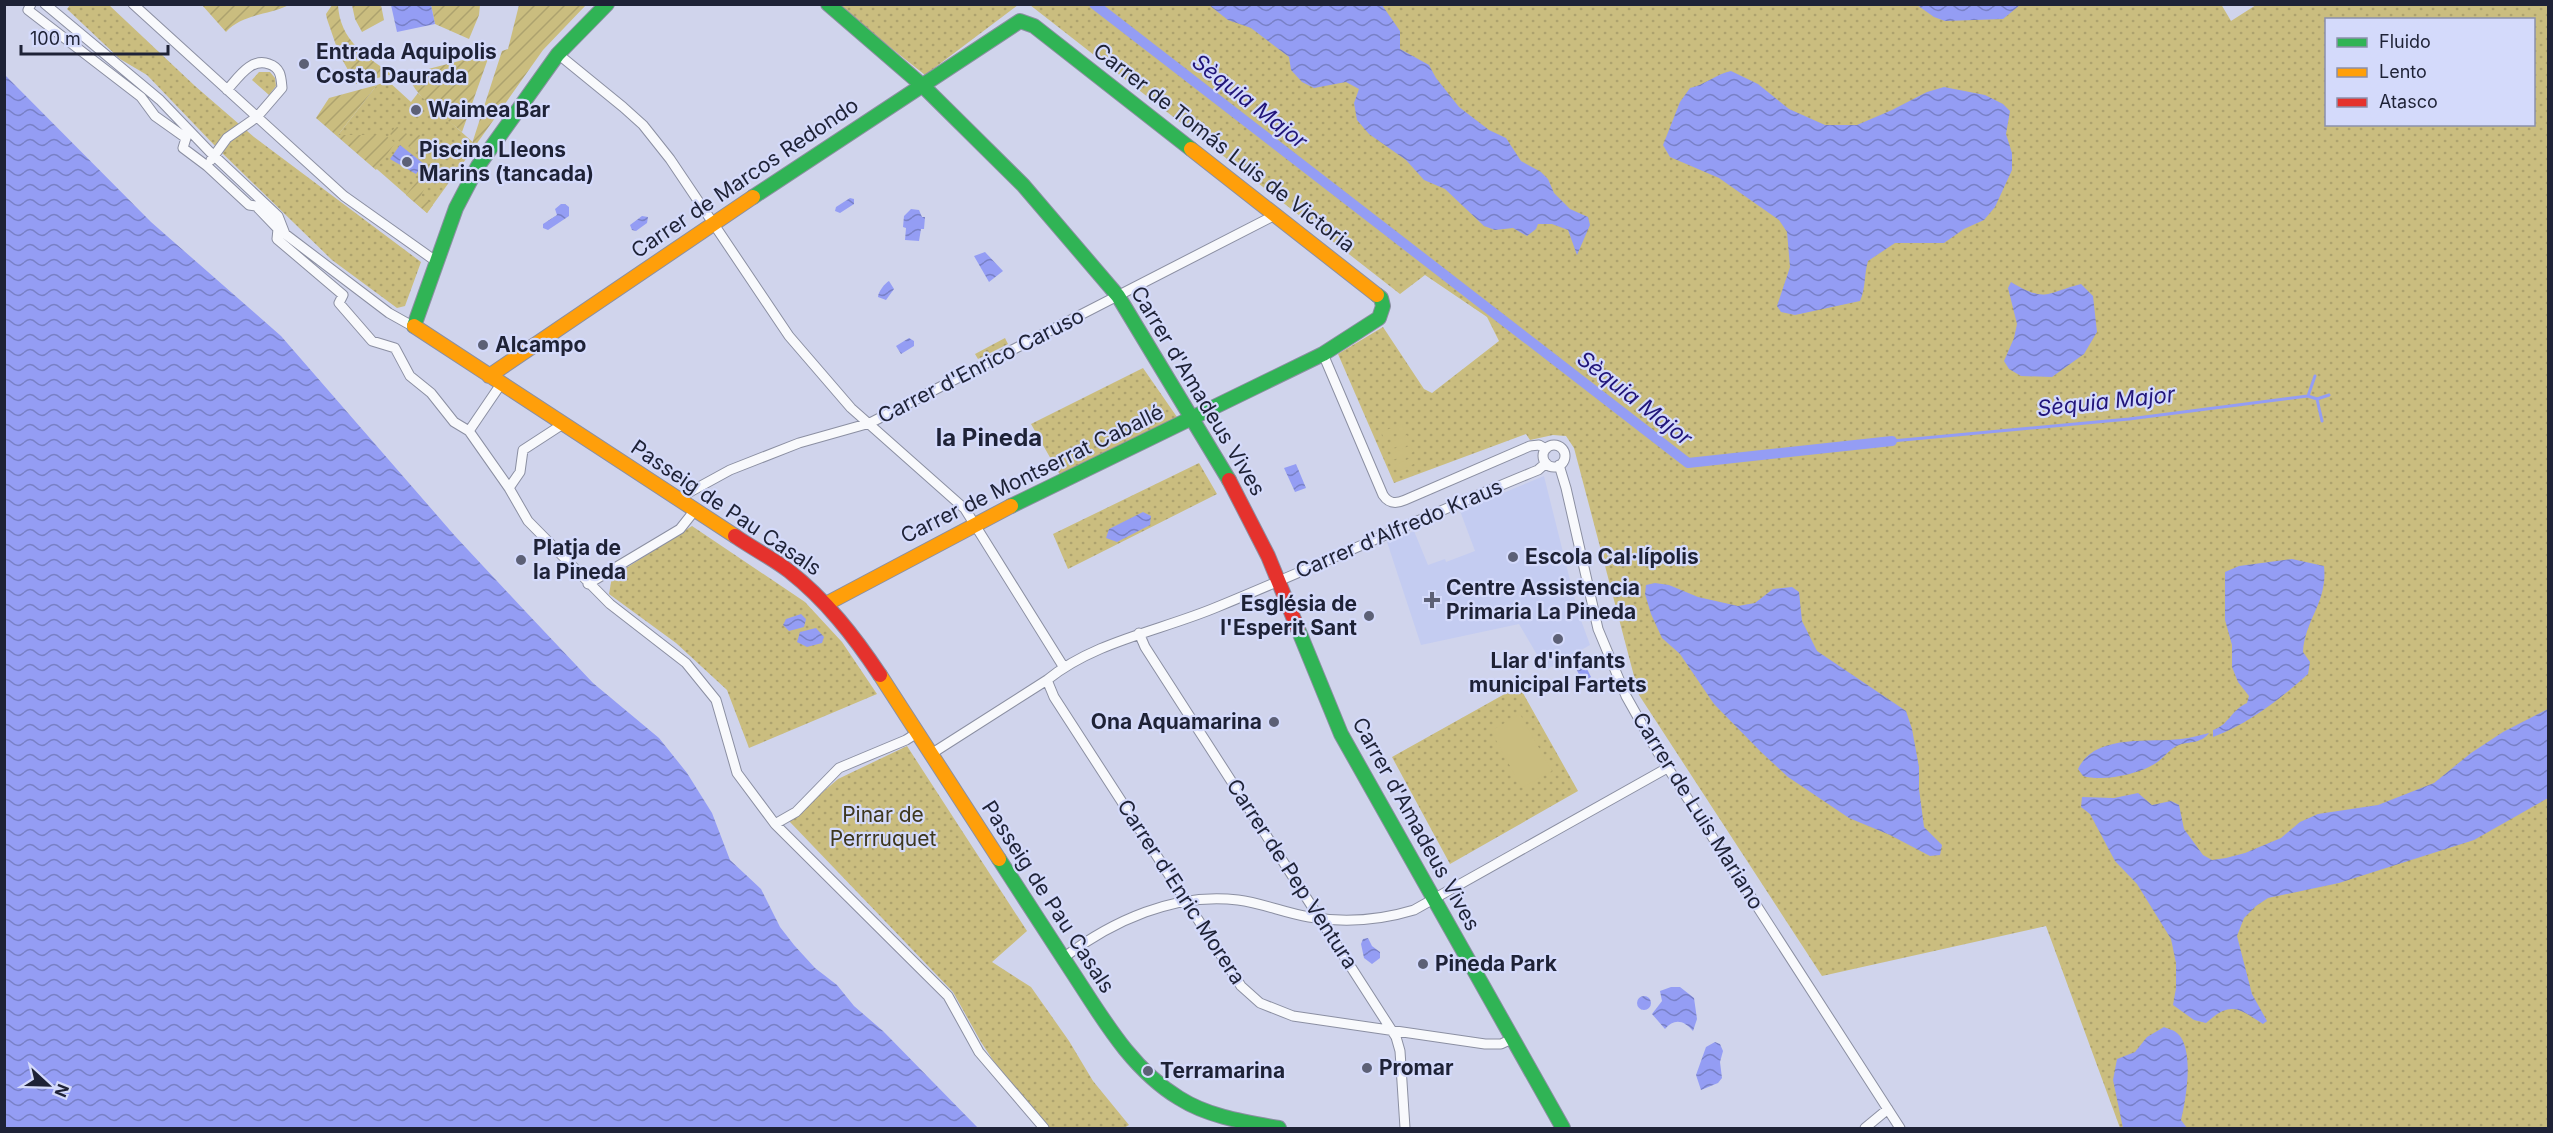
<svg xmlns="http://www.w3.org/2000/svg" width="2553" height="1133" font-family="Inter,sans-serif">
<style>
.built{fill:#c4ccf1}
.grass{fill:url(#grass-dots);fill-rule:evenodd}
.garden{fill:url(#garden-furrows)}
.pitch{fill:#cabd7f}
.water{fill:url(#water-waves)}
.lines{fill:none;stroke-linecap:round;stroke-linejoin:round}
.stream{stroke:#949df4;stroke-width:3}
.canal{stroke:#949df4;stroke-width:10}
.street-casing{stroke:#8b8fa2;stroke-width:11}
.fast-casing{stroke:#8b8fa2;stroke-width:16}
.slow-casing{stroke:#8b8fa2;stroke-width:16}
.jam-casing{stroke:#8b8fa2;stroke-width:16}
.street{stroke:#f8f9fc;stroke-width:9}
.fast{stroke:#30b455;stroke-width:14}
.slow{stroke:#ff9f0a;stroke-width:14}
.jam{stroke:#e5322d;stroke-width:14}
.poi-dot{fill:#5c6076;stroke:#d4dafb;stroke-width:2}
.labels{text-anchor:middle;stroke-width:4.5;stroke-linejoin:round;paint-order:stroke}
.poi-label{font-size:21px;font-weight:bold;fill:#1e2236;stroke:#d4dafb;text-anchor:start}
.street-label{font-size:21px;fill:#1e2236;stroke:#d4dafb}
.park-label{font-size:21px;fill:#3d371e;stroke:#d4dafb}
.water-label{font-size:22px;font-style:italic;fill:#21157a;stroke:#d4dafb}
.quarter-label{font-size:24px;font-weight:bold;fill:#1e2236;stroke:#d4dafb}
</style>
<defs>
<pattern id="grass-dots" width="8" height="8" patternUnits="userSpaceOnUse" patternTransform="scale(1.5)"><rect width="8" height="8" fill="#cabd7f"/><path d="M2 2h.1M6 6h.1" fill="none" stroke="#ada26e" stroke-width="1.8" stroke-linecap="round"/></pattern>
<pattern id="garden-furrows" width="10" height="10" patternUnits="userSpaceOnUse" patternTransform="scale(1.5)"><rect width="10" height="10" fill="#cabd7f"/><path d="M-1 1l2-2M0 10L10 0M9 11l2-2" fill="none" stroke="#ada26e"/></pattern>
<pattern id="water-waves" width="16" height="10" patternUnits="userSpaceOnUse" patternTransform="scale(1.5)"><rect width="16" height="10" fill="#949df4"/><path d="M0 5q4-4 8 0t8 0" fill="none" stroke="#7880c6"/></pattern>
</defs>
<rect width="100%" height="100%" fill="#d0d4ec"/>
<path class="built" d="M1544 476 1578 612 1590 645 1546 670 1519 624 1421 645 1387 542 1414 531 1428 565 1445 559 1446 562 1475 551 1460 511Z"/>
<path class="grass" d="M2221 4 2231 21 2256 5H2548V1128H2120L2046 926 1822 976 1639 695 1574 448 1566 436 1553 435 1530 440 1526 434 1394 483 1338 354 1383 327 1424 389 1432 393 1499 341 1487 317 1425 275 1400 294 1030 5ZM2326 20H2534V124H2326Z
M70 5H109L195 86 254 137 421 262 405 306 397 308 332 260 218 149 147 75 120 59 67 9Z
M837 5H1018L925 75Z
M259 72H270L275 78 276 86 269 95 252 80Z
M388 81 411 102 418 93 476 145 427 213 338 135 377 85Z
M1005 338 1008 344 978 359 975 354Z
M1143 368 1177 417 1060 475 1031 424Z
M1199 463 1217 494 1068 569 1053 534Z
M692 526 805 602 842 642 877 694 749 748 727 690 676 643 609 594 612 577Z
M1519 686 1578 791 1450 864 1392 757Z
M907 746 1027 931 992 962 1031 987 1069 1041 1093 1081 1129 1125 1124 1128H1050L1006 1080 981 1042 953 992 789 821 838 779Z"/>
<path class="garden" d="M202 5H289C269 15 242 14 226 32Z
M332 5H338C340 40 365 56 392 74L356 84 339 54 327 19 326 14Z
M352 5H381L384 20 362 32 355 19Z
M431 5H480L479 15 469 39 435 24Z
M519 5H586L543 50 468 156 502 51 508 49Z
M490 53 462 132C448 120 409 92 409 74Z
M377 85 338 135H385L395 143 376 170 316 118 329 98Z
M396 126 411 137 405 146 390 134Z
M418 134 427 142 418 154 408 146Z
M430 165H434L436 168 421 195 433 205 427 213 406 195Z"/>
<path class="pitch" d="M1402 424 1404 430 1384 438 1381 432Z
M1407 435 1410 441 1389 450 1387 444Z
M1411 445 1413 452 1393 460 1391 454Z
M1415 456 1418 462 1398 471 1395 465Z
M1520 714 1552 771 1522 788 1491 731Z"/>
<path class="water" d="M391 5H431L435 24 397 32Z
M1209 5H1382L1400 31V49L1429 65 1436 78 1459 107 1489 130 1506 138 1521 161 1541 172 1548 179 1554 193 1570 209 1588 217 1590 225 1577 255 1568 230 1552 224H1538L1536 229 1527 236 1513 228 1495 230 1484 226 1445 189 1424 180 1406 160 1369 134 1357 120 1354 103 1359 89 1346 82 1314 88 1302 82 1291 70 1289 57 1251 28 1228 20Z
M1917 5H2020L2003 19 1945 21 1934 17Z
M1731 71 1758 84 1789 109 1825 125H1857L1892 110 1927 92 1944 87 1985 95 2003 104 2010 111 2006 134 2012 153V170L1995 207 1984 220 1964 229 1944 243H1895L1868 261C1864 274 1866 288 1860 301L1795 315 1781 312 1777 306 1790 267 1787 232 1779 220 1719 178 1670 157 1663 145 1680 102 1690 88C1705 85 1716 74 1731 71Z
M4 74 151 222 281 336 455 536 525 611 593 683 659 738 687 773 712 813 730 860 761 889 780 927 794 945 815 968 837 985 854 1006 883 1031 978 1128H5Z
M400 145 424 164 416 174 390 159Z
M850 198 854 199V204L840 213 835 211 836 207Z
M561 204H565L569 207V216L548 230 543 228V224L557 215 555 209Z
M911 209 919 210 922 217H925L924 229H921L919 241 905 240 906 228 903 227 904 216Z
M642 216 648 217 647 223 636 231 632 230 630 225Z
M985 252 1003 271 989 282 974 256Z
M889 281 894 289 886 300 878 297C878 292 885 283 889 281Z
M2011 282C2046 303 2046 293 2081 284L2093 296 2097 332 2084 354 2052 377 2021 376 2009 369 2004 361 2014 338 2017 324 2008 288Z
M909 338 914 341V346L901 354 896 346Z
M1296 464 1306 488 1295 492 1284 468Z
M1143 512 1151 516 1150 525 1117 542 1106 538 1109 529Z
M2292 559 2324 566C2328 602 2305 619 2303 652L2310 662 2308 674C2279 700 2250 723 2213 737V730C2229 725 2230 711 2247 703L2249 696 2238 682 2232 667V645L2225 620V572L2239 566Z
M1655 583 1669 585 1698 597 1738 606 1755 603 1773 589 1792 587 1799 592 1802 621 1817 651 1906 711 1912 729 1919 767V789L1924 827 1942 845 1940 855 1930 856 1890 835 1849 818 1788 777 1761 752 1714 704 1680 654 1662 638 1651 614 1645 594 1646 585Z
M801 614 806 619 804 627 789 631 783 625 786 619Z
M816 628 824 637 822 643 807 647 797 642 800 632Z
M1582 659 1591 677 1583 682 1573 663Z
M2548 709V798L2474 840 2339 883 2268 898 2256 906 2244 918 2237 936 2252 994 2267 1021 2263 1024C2238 1008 2231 1001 2206 1023L2194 1020 2173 1005 2176 988V963L2171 939 2137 884 2115 861 2090 814 2081 807 2082 797 2114 798 2138 793 2152 805 2171 801 2179 805 2184 829 2203 855 2212 860 2226 858 2245 853 2281 838 2300 822 2318 814 2378 805 2434 783 2471 753 2503 732Z
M2209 733C2201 744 2190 741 2179 745 2170 748 2164 758 2156 763 2140 774 2102 782 2083 776L2078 769C2095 733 2149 743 2181 739 2190 738 2200 735 2209 733Z
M1368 938 1372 946 1380 952V958L1372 964 1364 958 1361 944 1363 939Z
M1671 987H1680L1694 998 1697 1019 1693 1031C1684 1020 1674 1018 1665 1029L1652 1014 1662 1001 1660 991Z
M1637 1003a7 7 0 1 1 14 0a7 7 0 1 1-14 0Z
M2164 1027C2168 1029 2174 1030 2177 1033 2195 1048 2186 1100 2181 1120L2187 1128H2123L2113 1080 2117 1059 2135 1052 2147 1037Z
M1715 1042 1720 1044 1723 1051 1720 1062 1722 1078 1718 1083 1701 1090 1696 1075 1706 1047Z"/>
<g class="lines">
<path class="stream" d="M2308 396 2315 376
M2317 399 2329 395
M1892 441 2129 419 2308 396 2317 399 2322 421"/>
<path class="canal" d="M1094 4 1688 463 1892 441"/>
<defs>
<path id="street" d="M31 4 28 10 141 97 155 116 186 138 183 148 207 166 249 205 256 206 278 229 277 239 343 295 339 303 372 341 395 348 410 376 431 393 454 422 469 431 509 488 528 521 610 604 686 663 716 700 737 773 775 824 948 996 979 1052 1044 1128
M45 4 160 100 209 151 278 216 285 234 389 313 414 327
M133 4 344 196 437 262
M558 54 623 107 643 125 670 159 789 336 851 408 965 509 1063 666
M211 160 227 138 257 117 282 88C281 77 281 68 269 64 251 57 238 78 227 90
M1323 354 1383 495C1389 504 1396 504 1405 500L1530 446 1539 445 1546 449
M469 431 501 384
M1543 456a11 11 0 1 1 22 0a11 11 0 1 1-22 0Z
M1559 465 1566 488 1598 629 1626 696 1657 751 1900 1128
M509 488 520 472 523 450 563 424
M677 499 730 470 799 443 870 423 1277 214
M588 584 680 529 695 510
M1139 633 1145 647 1396 1037 1400 1051 1405 1128
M1047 680 1054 697 1241 986 1260 1003 1293 1016 1485 1044H1501L1512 1039
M931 754 1047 680C1095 641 1160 631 1217 607 1324 563 1430 514 1538 470L1546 463
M775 824 796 812 839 768 906 740 917 733
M1063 958C1112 921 1175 892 1238 900 1262 903 1285 913 1309 917 1344 923 1381 920 1414 910L1669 767
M1865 1128 1888 1109"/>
<path id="fast" d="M828 4 923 86 1023 185 1118 296 1229 480
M753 197 1020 21 1034 26 1191 149
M414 326 456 208 478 166 558 54 607 4
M1011 506 1323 354 1379 318 1383 306 1381 298 1377 295
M1298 629 1341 734 1563 1128
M999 859C1023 896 1047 933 1071 970 1102 1017 1130 1068 1179 1098 1209 1117 1245 1122 1279 1128"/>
<path id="slow" d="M1191 149 1377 295
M414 326 735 536
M489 376 753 197
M826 604 1011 506
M880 675 999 859"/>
<path id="jam" d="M1229 480 1268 556 1298 629
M735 536C752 548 772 558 789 571 826 600 854 636 880 675"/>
</defs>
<use href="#street" class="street-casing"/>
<use href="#fast" class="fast-casing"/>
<use href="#slow" class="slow-casing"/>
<use href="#jam" class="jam-casing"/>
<use href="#street" class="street"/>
<use href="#fast" class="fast"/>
<use href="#slow" class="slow"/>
<use href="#jam" class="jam"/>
</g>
<g class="poi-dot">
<circle cx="304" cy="64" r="6"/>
<circle cx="416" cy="110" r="6"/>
<circle cx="407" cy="162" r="6"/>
<circle cx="483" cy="345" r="6"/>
<circle cx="1513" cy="557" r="6"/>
<circle cx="521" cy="560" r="6"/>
<path d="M1429 591h6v6h6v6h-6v6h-6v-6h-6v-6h6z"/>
<circle cx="1369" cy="616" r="6"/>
<circle cx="1558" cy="639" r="6"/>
<circle cx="1274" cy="722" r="6"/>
<circle cx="1423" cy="964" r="6"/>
<circle cx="1367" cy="1068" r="6"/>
<circle cx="1148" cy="1071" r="6"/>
</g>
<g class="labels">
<g class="poi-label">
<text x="316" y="59">Entrada Aquipolis<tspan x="316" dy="24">Costa Daurada</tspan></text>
<text x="428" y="117">Waimea Bar</text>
<text x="419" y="157">Piscina Lleons<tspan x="419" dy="24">Marins (tancada)</tspan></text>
<text x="495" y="352">Alcampo</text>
<text x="533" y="555">Platja de<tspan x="533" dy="24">la Pineda</tspan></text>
<text x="1525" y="564">Escola Cal·lípolis</text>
<text x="1446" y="595">Centre Assistencia<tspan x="1446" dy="24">Primaria La Pineda</tspan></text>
<text x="1357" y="611" text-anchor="end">Església de<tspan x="1357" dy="24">l'Esperit Sant</tspan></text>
<text x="1558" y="668" text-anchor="middle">Llar d'infants<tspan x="1558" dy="24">municipal Fartets</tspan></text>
<text x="1262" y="729" text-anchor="end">Ona Aquamarina</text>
<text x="1435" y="971">Pineda Park</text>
<text x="1379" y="1075">Promar</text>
<text x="1160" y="1078">Terramarina</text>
</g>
<g class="street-label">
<text transform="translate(1224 148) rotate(38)" y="7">Carrer de Tomás Luis de Victoria</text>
<text transform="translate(745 178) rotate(-34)" y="7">Carrer de Marcos Redondo</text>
<text transform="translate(981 366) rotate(-27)" y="7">Carrer d'Enrico Caruso</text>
<text transform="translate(1198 391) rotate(59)" y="7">Carrer d'Amadeus Vives</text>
<text transform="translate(1032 474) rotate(-26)" y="7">Carrer de Montserrat Caballé</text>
<text transform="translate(726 508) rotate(34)" y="7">Passeig de Pau Casals</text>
<text transform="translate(1399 529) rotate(-23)" y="7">Carrer d'Alfredo Kraus</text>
<text transform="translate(1698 811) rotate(58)" y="7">Carrer de Luis Mariano</text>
<text transform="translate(1416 824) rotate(61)" y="7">Carrer d'Amadeus Vives</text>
<text transform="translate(1292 874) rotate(57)" y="7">Carrer de Pep Ventura</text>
<text transform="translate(1181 892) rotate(57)" y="7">Carrer d'Enric Morera</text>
<text transform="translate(1048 897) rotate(57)" y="7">Passeig de Pau Casals</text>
</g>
<g class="park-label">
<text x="883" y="822">Pinar de<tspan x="883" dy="24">Perrruquet</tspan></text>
</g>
<g class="water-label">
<text transform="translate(1250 101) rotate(38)" y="8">Sèquia Major</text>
<text transform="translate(1635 398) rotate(38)" y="8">Sèquia Major</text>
<text transform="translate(2106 401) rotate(-6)" y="8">Sèquia Major</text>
</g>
<g class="quarter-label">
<text x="989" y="446">la Pineda</text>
</g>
</g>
<rect width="2553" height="1133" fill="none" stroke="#1e2236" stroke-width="12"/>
<rect x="2325" y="18" width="210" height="108" fill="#d4dafb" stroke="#8b90ac" stroke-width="1.5"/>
<rect x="2337" y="38" width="30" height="9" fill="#30b455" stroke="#8b90ac" stroke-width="1.5"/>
<text x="2379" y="48" font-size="18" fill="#1e2236">Fluido</text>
<rect x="2337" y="68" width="30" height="9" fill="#ff9f0a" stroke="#8b90ac" stroke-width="1.5"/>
<text x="2379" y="78" font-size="18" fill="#1e2236">Lento</text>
<rect x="2337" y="98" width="30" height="9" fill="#e5322d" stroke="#8b90ac" stroke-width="1.5"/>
<text x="2379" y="108" font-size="18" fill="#1e2236">Atasco</text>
<g transform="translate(48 1085) rotate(112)" stroke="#d4dafb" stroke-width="4.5" paint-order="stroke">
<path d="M0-4.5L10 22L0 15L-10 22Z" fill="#1e2236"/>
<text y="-9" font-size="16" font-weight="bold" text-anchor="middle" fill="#1e2236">N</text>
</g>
<path d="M21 45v9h147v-9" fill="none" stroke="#1e2236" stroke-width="3"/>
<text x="30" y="45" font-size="18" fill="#1e2236" stroke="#d4dafb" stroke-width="4.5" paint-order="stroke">100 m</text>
</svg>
